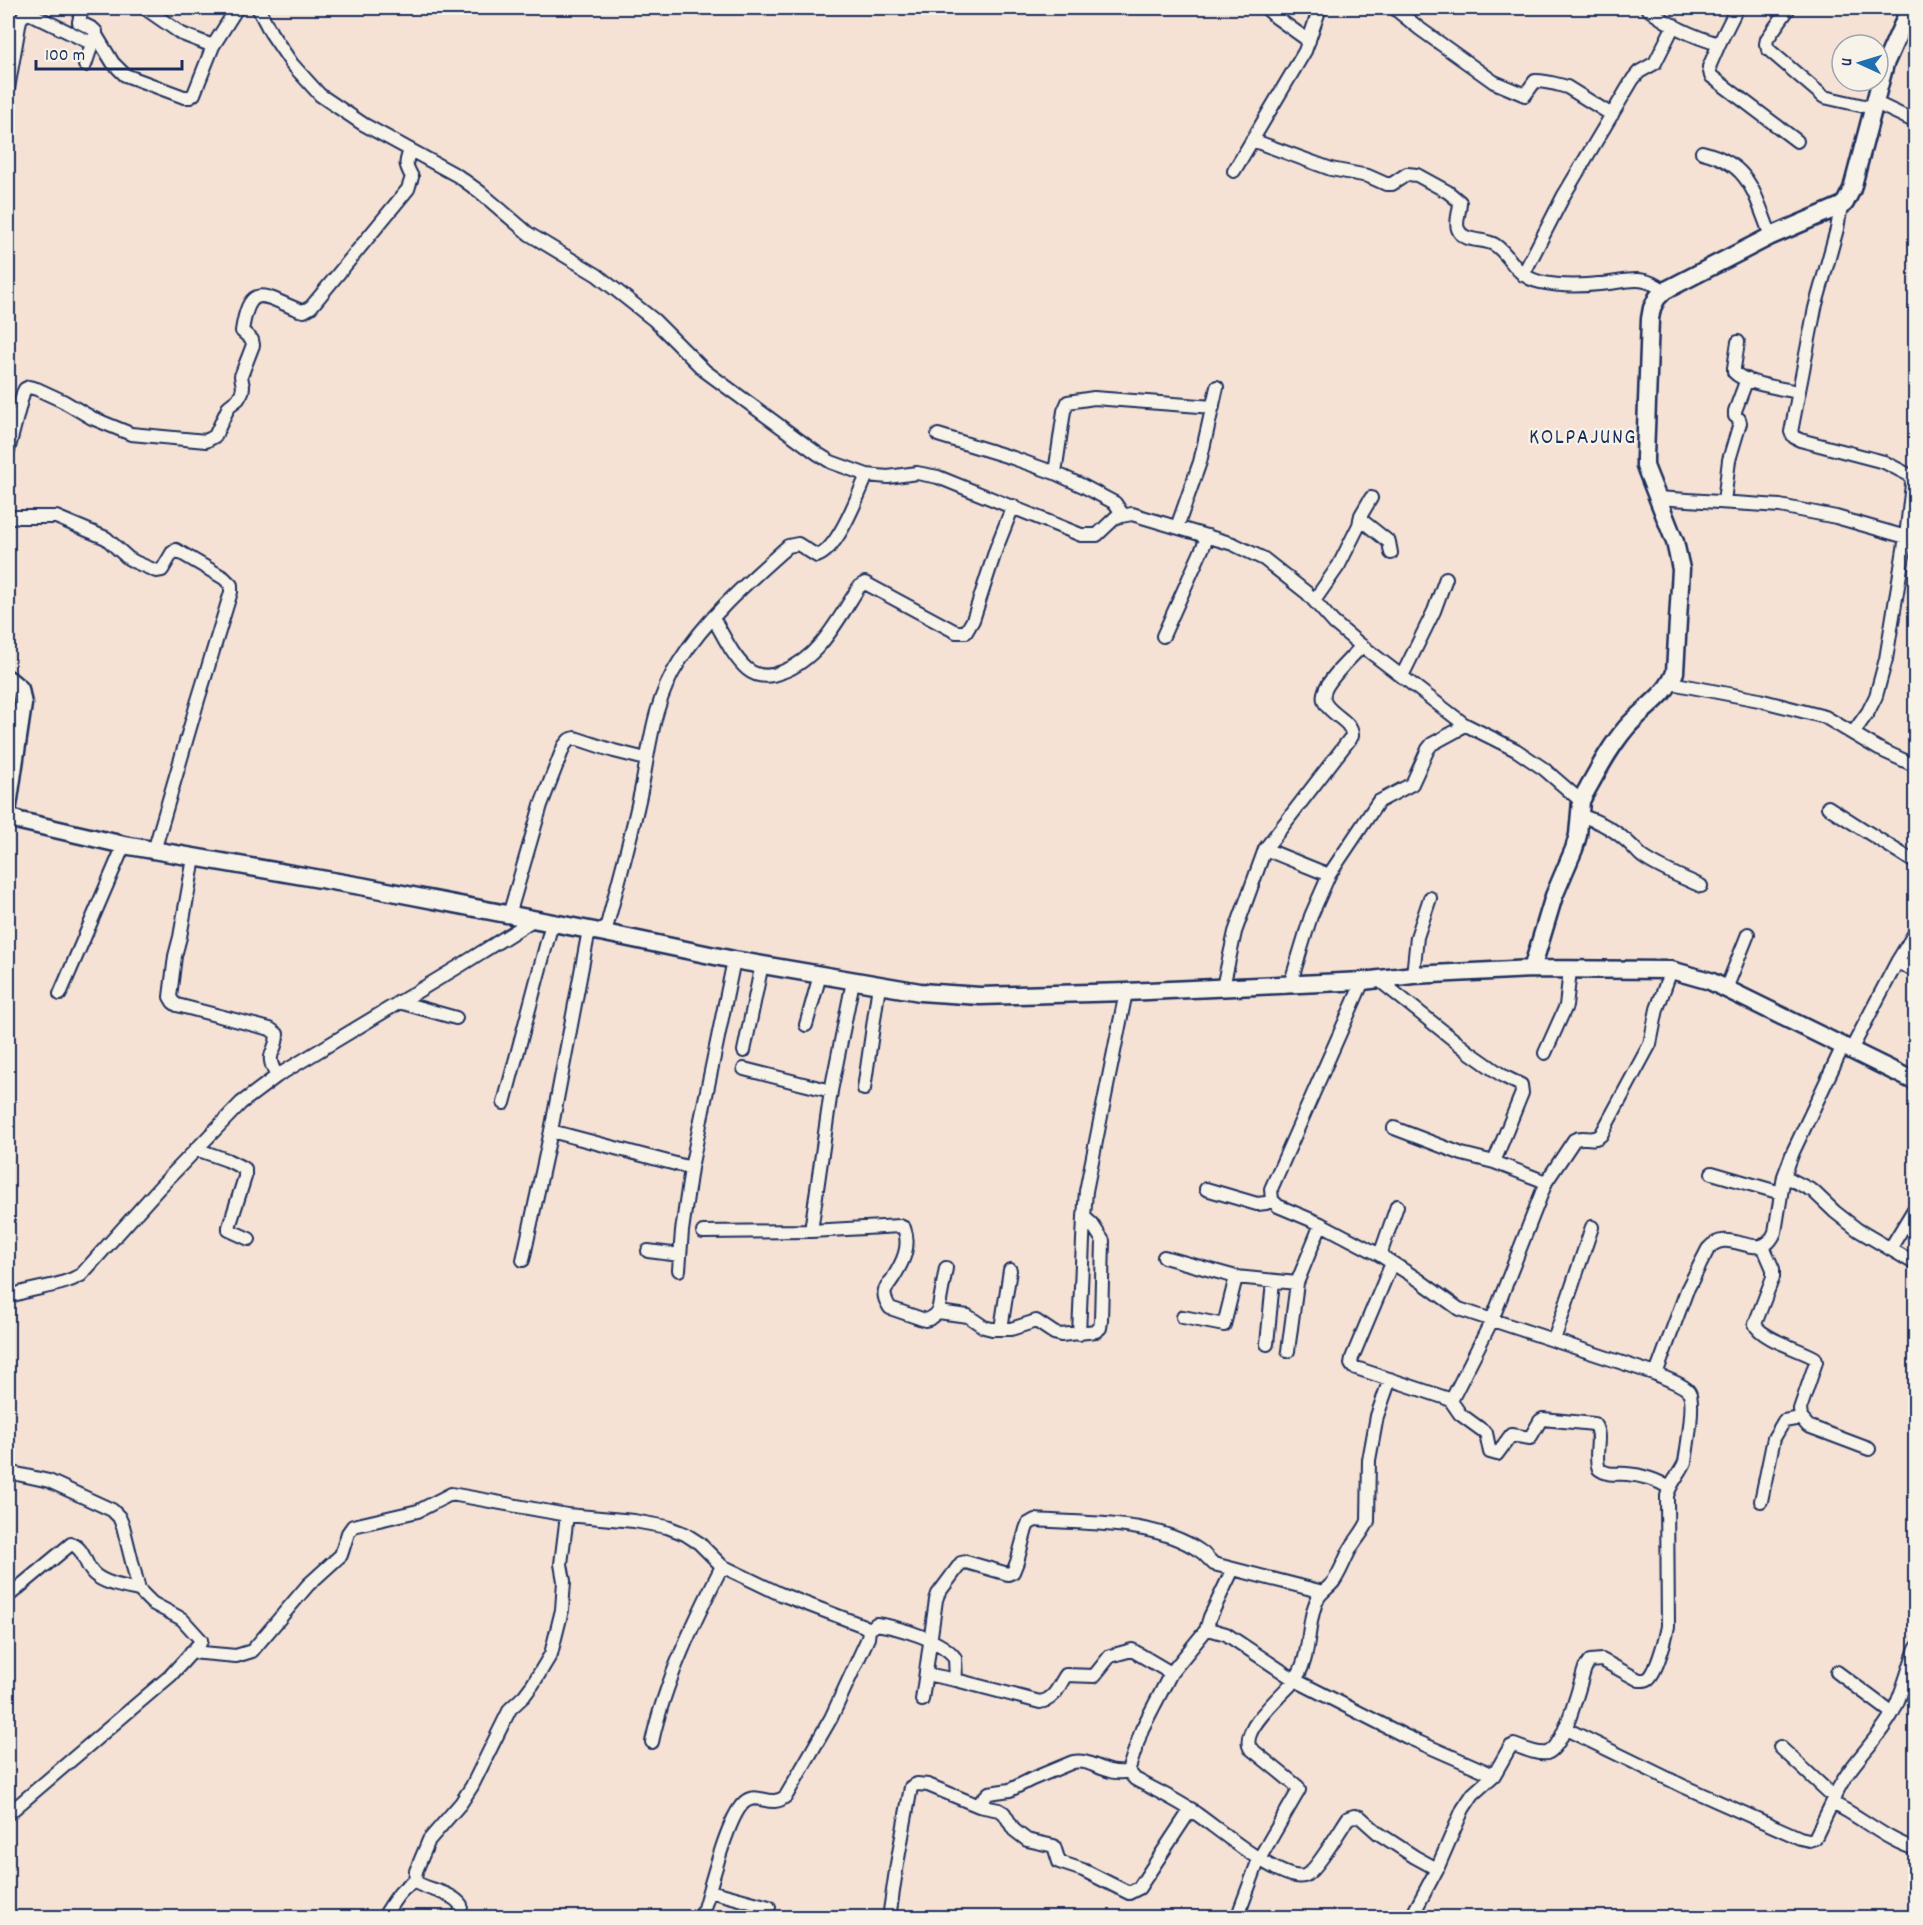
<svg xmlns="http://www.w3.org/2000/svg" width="1923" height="1925" font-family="Dekko,sans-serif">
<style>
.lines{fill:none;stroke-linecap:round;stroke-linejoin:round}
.street-casing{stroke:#1b2f5e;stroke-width:16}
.secondary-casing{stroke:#1b2f5e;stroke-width:21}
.street{stroke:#f7f3e8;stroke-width:12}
.secondary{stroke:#f7f3e8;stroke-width:16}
.labels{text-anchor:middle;stroke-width:4.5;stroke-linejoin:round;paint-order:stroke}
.quarter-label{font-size:22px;letter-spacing:1.5px;fill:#1b2f5e;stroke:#f7f3e8}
</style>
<rect width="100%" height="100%" fill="#f6e2d5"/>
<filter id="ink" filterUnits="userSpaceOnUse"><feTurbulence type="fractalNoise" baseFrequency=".0167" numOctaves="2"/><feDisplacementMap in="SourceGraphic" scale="12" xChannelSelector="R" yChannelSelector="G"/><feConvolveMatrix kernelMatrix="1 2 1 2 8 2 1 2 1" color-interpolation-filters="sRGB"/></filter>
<g filter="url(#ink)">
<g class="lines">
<defs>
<path id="street" d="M82 8 79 22 93 29 96 32 85 65
M258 8 271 33 292 64 320 95 363 124 458 176 480 192 529 234 597 275 654 320 705 371 818 454 831 462 867 475 888 477 917 473 938 477 1081 535H1097L1116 517 1132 514 1233 544 1264 559 1307 593 1334 623 1357 642 1464 724 1516 750 1544 769 1581 801
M1266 8 1277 18 1309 41
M1394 8 1420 29 1494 82 1525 95 1535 81C1547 81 1556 84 1567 87L1612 115
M1647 8C1667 24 1694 37 1719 44L1737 8
M1789 8 1767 39 1766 44 1769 50 1824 97 1873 108
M146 9 182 34 213 46
M96 35 113 63 125 75 184 97H190L194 94 213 46 237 8
M1719 44 1709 67 1711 76 1797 141
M8 89 20 20 23 16 29 13 91 43
M1874 102 1916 122
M1252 140 1331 169 1368 176 1386 184H1392L1407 174 1417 175 1448 192 1460 202C1460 211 1455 222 1458 229 1463 243 1485 238 1495 245 1512 256 1514 276 1540 282 1558 286 1581 286 1599 284 1624 283 1642 272 1664 291
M1702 152C1751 164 1754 194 1771 236
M1234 171 1305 51 1320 8
M1841 206 1837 229 1815 308 1791 432 1794 437 1800 440 1884 462 1911 476 1912 484 1906 537 1886 659 1876 696 1868 712 1853 733
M1523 275 1564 195 1633 79 1639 72 1655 63 1674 25
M1738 342 1734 368V372C1745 384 1781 388 1798 392
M938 435 1013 458 1055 473 1083 486 1115 503 1123 515
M8 451 23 393 25 389 29 387 37 389 63 401 92 418 131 434 206 441 215 436 229 406 238 399 242 392 243 387 241 376 253 345 252 340 242 331C250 279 265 297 299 310L304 311 311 307 408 189 412 177C405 164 405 164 410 150
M1055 473 1064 411 1068 402 1094 398 1213 407
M1657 498 1780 506 1836 517 1906 537
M1724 502 1729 460 1740 423 1739 419 1735 416V411L1747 379
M8 517H56L106 538 128 558 135 562 156 571 162 570 172 553 176 550 224 578 231 585V592L198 700 154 851
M1360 519 1389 542 1391 553
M1177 527 1200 462 1217 387
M1314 601 1339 565 1359 525 1361 515 1371 498
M713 618C723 634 732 656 747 669 758 678 770 677 782 672 819 659 839 618 859 587L865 583 956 632H966L973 620 996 549 1013 506
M1163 636 1208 536
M1402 676 1434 611 1446 578
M1671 683 1759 700 1825 717 1879 749 1916 766
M1828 807 1916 863
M1581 816C1600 821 1619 833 1633 847 1636 850 1639 854 1643 857 1660 869 1682 877 1701 886
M1265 849 1329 875
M194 858 180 937 175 956 170 997 173 1002 177 1005 270 1029 277 1034C277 1055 263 1051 277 1076
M509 915 541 805 564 746 569 740 575 738 614 751 646 759
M605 933C617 886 631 839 641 791 650 746 653 702 679 662 707 617 749 581 788 546L798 544 817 556C838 550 858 495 867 475
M1897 962 1916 971
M1413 975 1417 937 1430 898
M1379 980 1469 1052 1503 1076 1521 1085 1522 1093 1494 1162 1546 1182
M1363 981 1271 1189 1272 1200 1278 1206 1321 1224 1380 1255 1419 1280 1459 1309 1656 1374C1664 1378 1685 1385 1689 1392 1695 1401 1687 1449 1685 1462 1680 1474 1670 1483 1667 1496L1668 1626C1666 1637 1657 1671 1649 1678 1645 1681 1643 1680 1639 1680L1602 1660 1590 1661 1585 1668C1579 1686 1565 1747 1547 1753 1537 1755 1523 1748 1514 1745L1510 1747 1494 1775 1473 1794 1463 1809 1437 1869 1411 1918
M1290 985 1311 916 1329 875 1378 802 1412 784 1428 749 1432 744 1456 731 1464 724
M1223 987 1235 932 1265 849 1352 736C1353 717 1316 712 1325 690 1331 676 1351 658 1362 646
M1726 989 1748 934
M60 994 124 845
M399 1002 456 1018
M806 1025 820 975
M1851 1050 1897 962 1916 931
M744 1051 762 964
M1545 1053 1566 1006 1570 970
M744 1069 831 1091
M864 1089 879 985
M504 1103 552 923
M1394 1128 1462 1154 1494 1162
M551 1131 691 1168
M196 1149 227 1160 245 1169V1177L229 1227V1230L249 1239
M1712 1173 1781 1193
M1784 1176 1813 1191 1835 1212 1858 1230 1916 1264
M1206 1189 1257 1204 1266 1203 1272 1200
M811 1231 831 1091 853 981
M703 1232 811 1231 900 1226 904 1228C911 1246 903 1262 893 1278 891 1281 887 1286 885 1290 883 1297 887 1303 890 1308L925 1320 929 1319 938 1312 968 1316 984 1327 992 1329H1011L1036 1321 1054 1333 1061 1335 1096 1331 1100 1328 1101 1321 1103 1241 1092 1224 1084 1217 1086 1191 1126 992
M1763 1246 1773 1269V1277L1755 1324C1761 1339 1800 1349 1815 1358L1816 1362 1800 1409 1801 1418 1808 1426 1869 1449
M1890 1249 1916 1206
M648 1251 680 1255
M1380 1255 1397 1206
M1164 1257 1236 1277 1297 1283
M523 1260 551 1131 589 930
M1392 1263 1352 1358 1351 1364 1353 1367 1446 1398 1451 1401 1460 1414 1486 1433 1490 1452 1497 1454 1511 1435 1530 1438 1540 1421 1543 1419 1594 1424C1603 1436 1593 1455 1599 1469 1608 1476 1617 1473 1627 1474 1641 1475 1658 1480 1669 1488
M679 1270 682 1231 691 1168 734 960
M8 1297C32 1287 58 1288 81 1275L159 1188 241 1103 277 1076 458 967 533 920
M938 1312 946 1268
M1183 1317 1224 1325 1236 1277
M1001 1329 1010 1270
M1079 1334 1084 1217
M1554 1340 1592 1227
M1267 1344 1273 1281
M1288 1351 1297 1283 1321 1224
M1656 1374 1687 1290 1708 1249C1729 1224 1761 1267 1775 1232L1784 1176 1793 1152 1843 1046
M1451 1401 1492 1320 1546 1182 1574 1140C1583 1134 1592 1143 1601 1135L1650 1044 1657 1009 1671 970
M8 1472 49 1481 112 1510 119 1517 123 1526 139 1590 152 1603 182 1619 201 1640 200 1643 170 1676 8 1814
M1761 1501 1774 1438 1784 1421 1801 1418
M8 1593H12L71 1544C85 1548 84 1565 94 1574 105 1584 125 1587 139 1590
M1206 1630 1210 1617 1233 1569
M191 1652 236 1656 252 1651 308 1585 341 1555 348 1533 353 1526 418 1511 451 1494 567 1515 634 1521 667 1527 685 1534 699 1543 722 1566 778 1593 864 1626 869 1630
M1837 1672 1892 1713
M1171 1673 1206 1630H1212L1226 1634 1295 1680 1407 1737 1494 1775
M926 1674 956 1680
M922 1700 936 1600 938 1594 961 1563 966 1562 1008 1574 1013 1572 1017 1562 1026 1529 1028 1524 1035 1520C1088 1524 1155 1520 1200 1551 1205 1554 1209 1560 1214 1564L1323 1592
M1566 1729 1685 1787 1800 1838 1809 1840 1815 1838 1832 1803C1861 1816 1885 1840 1916 1849
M652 1742C665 1681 694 1622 722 1566
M1780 1747 1834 1797
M1832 1803C1845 1767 1874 1746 1892 1714 1901 1698 1909 1667 1916 1648
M979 1806 999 1810 1004 1813 1014 1830 1027 1840 1054 1846 1059 1862 1083 1870 1129 1893 1139 1888 1191 1809
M710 1891 769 1907
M383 1918C391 1906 401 1886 415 1882
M460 1918 461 1905C450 1891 430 1891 415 1882L416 1871 429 1840 461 1803 472 1786 510 1709 524 1696 533 1684 551 1654 562 1610 564 1581 561 1564 567 1515
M701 1918C709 1894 728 1812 746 1801 759 1792 771 1809 786 1796L831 1718 868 1638 869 1630 876 1624C897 1627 943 1640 955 1658L956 1680 1040 1702C1056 1699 1058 1686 1066 1675L1094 1676 1110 1656 1132 1650 1171 1673 1142 1729 1129 1768V1772L1135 1779C1153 1789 1173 1798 1191 1810 1213 1824 1279 1882 1304 1876 1315 1873 1340 1830 1348 1818L1354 1816 1360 1817 1378 1833 1415 1857 1437 1869
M889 1918 897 1864 911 1787 917 1784 928 1785 979 1806 982 1800 989 1793 1010 1790 1032 1779 1073 1762C1086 1759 1097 1768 1110 1771 1116 1773 1123 1772 1129 1772
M1237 1918 1259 1859 1299 1790 1298 1787 1250 1748C1240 1730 1282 1695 1293 1682 1313 1659 1305 1623 1318 1598 1322 1591 1330 1587 1334 1581 1341 1571 1345 1558 1351 1548 1357 1538 1364 1531 1368 1521L1369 1460 1377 1416 1390 1379"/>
<path id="secondary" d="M8 679 20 689 23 704 8 806
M8 814 10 817 20 821 124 845 361 886 605 933 734 960 920 992 980 996 1126 992 1363 981 1413 975 1532 969 1671 970 1710 981 1916 1082
M1532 969 1554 896 1574 849 1578 835 1581 801 1584 795C1597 772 1609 748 1626 728 1642 709 1667 696 1675 672L1681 569 1675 542 1645 466V457L1650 319 1652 308 1657 298 1664 291 1771 236 1841 206 1845 203 1852 189 1885 64 1910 8"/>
</defs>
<use href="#street" class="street-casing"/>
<use href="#secondary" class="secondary-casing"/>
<use href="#street" class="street"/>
<use href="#secondary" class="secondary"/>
</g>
</g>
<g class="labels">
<g class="quarter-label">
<text x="1583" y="443">KOLPAJUNG</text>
</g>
</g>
<rect width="1923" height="1925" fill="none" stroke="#f7f3e8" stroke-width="30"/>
<rect x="15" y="15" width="1893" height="1895" fill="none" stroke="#1b2f5e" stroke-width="2" filter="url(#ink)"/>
<g transform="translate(1860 63) rotate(274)"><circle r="28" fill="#f7f3e8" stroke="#9fa5b1" stroke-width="1.5"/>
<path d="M0-4.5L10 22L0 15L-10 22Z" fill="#1f6fb2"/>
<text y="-9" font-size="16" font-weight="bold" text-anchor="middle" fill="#1b2f5e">U</text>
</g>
<path d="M36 60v9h146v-9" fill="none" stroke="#1b2f5e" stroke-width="3"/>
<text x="45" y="60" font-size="18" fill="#1b2f5e" stroke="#f7f3e8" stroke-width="4.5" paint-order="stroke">100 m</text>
</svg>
